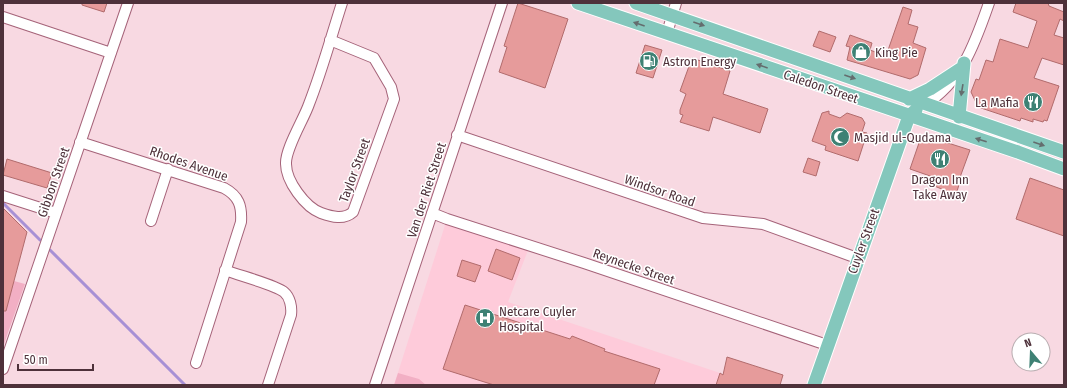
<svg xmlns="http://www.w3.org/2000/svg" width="1067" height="388" font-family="'Fira Sans Condensed',sans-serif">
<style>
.built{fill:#fecbda}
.green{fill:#f2afc4}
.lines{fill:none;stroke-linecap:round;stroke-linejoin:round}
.stream{stroke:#a790d5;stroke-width:3}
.building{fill:#e69b9b;stroke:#b16b6c}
.minor-casing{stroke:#a56379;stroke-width:12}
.major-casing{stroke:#fff;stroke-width:15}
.minor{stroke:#fff;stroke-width:10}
.major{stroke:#84c7bc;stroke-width:13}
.oneway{fill:#646d6e}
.labels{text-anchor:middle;stroke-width:3;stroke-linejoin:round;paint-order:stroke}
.poi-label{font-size:13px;fill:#4e313a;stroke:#fff;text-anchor:start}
.street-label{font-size:13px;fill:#4e313a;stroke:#fff}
</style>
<rect width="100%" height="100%" fill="#f8d9e2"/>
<path class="built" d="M447 219 530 245 508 302 720 373 716 385H394Z"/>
<path class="green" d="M3 278 25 284 3 347Z
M398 373 419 379 426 385H394Z"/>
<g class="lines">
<path class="stream" d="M3 203 40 240
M50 250 185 385"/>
</g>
<path class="building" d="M82 3H107L104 12 82 5Z
M518 3 568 19 545 88 499 72 507 47 504 46Z
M1016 3H1048L1049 6 1064 12V21L1060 19 1054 35 1064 38V65L1042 58 1034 78 1059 86 1047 121 1044 120 1043 122 1033 119V122L1021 118 1020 121 978 107 971 92 976 79 979 80 986 60 993 62 1000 39 1028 48 1037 21 1013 12Z
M903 7 912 10 908 24 918 27 913 43 926 48 918 75 910 79 847 60 850 47 846 46 850 35 872 43 870 50 886 56Z
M819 31 836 37 830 52 813 46Z
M645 45 662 50 653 78 636 73Z
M692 58 730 71 723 94 768 109 760 133 713 117 709 131 680 122 683 115 680 114V110L686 94 680 91Z
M829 111V114L840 118 847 113 862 118 865 123 862 132 867 133 858 161 825 150 826 146 812 141 822 113Z
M929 137 970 150 959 180 960 181 956 195 932 185 933 177 910 169 920 140Z
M808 158 820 162 816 176 803 172Z
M7 159 52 173 47 188 3 175Z
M1030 178 1064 190V236L1016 219Z
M3 208 27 232 6 311H3Z
M496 249 520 258 512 280 488 271Z
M462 260 481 266 475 282 457 276Z
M465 305 570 339 572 336 605 349 604 351 660 369 654 385H494L443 369Z
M727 357 783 375 780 385H716L720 373 723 375Z"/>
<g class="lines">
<defs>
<path id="minor" d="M3 17 111 53
M667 33 676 3
M330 40 374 58 391 87 394 99 353 212C344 220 332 217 321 213 305 207 286 181 286 164 285 149 304 119 309 104 322 71 331 37 342 3
M924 105C962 82 975 43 989 3
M457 135 703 218 763 224 857 258
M80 142 224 188C239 196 242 206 241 222L196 363
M3 196 56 213
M432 213 447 219 584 263 827 345
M151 221 168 169
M225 270C237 275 276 285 284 292 290 297 292 307 291 315L268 385
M3 369 128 3
M375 385 502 3"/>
<path id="major" d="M578 3 1018 152 1064 169
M636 3 1064 152
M909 99 930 89 962 68
M959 117 964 63
M814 385 909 116 916 110"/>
</defs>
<use href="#minor" class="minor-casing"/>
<use href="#major" class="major-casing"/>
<use href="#minor" class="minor"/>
<use href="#major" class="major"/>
</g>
<defs><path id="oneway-solid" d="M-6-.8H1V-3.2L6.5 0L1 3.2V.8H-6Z"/></defs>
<g class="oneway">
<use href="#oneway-solid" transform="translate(639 24) rotate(-161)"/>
<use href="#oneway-solid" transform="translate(699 24) rotate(19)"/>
<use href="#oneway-solid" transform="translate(762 66) rotate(-161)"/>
<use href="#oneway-solid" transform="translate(850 77) rotate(19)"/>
<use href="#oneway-solid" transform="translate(962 90) rotate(99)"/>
<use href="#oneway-solid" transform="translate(981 140) rotate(-162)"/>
<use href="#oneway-solid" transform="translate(1039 144) rotate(19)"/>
</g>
<defs>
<symbol id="shop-disc" viewBox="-11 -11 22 22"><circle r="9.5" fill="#3e8174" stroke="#fff"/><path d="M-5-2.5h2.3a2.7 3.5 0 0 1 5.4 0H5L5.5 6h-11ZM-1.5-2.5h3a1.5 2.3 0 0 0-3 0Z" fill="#fff"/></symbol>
<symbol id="fuel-disc" viewBox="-11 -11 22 22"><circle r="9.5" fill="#3e8174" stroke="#fff"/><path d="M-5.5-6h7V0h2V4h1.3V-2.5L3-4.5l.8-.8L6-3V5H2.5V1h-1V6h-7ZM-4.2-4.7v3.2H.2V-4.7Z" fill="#fff"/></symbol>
<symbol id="restaurant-disc" viewBox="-11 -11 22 22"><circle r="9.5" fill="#3e8174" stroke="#fff"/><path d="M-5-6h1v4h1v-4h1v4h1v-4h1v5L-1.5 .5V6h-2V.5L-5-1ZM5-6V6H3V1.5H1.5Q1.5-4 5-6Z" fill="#fff"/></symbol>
<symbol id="mosque-disc" viewBox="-11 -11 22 22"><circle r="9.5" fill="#3e8174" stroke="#fff"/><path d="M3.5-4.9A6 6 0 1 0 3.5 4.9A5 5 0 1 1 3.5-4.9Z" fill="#fff"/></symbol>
<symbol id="hospital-disc" viewBox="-11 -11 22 22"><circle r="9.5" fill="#3e8174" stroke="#fff"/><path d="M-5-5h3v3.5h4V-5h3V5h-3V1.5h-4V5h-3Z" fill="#fff"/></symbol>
</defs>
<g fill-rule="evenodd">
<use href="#shop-disc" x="850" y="41" width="22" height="22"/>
<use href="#fuel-disc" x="638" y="50" width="22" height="22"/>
<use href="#restaurant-disc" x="1022" y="91" width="22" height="22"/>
<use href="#mosque-disc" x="829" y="126" width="22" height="22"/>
<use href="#restaurant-disc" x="929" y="148" width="22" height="22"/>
<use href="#hospital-disc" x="474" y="307" width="22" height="22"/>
</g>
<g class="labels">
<g class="poi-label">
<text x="875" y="57">King Pie</text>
<text x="663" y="66">Astron Energy</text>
<text x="1019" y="107" text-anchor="end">La Mafia</text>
<text x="854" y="142">Masjid ul-Qudama</text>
<text x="940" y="184" text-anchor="middle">Dragon Inn<tspan x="940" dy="15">Take Away</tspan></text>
<text x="499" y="316">Netcare Cuyler<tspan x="499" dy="15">Hospital</tspan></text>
</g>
<g class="street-label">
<text transform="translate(821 86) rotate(19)" y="5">Caledon Street</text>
<text transform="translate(189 163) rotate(19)" y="5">Rhodes Avenue</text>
<text transform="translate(354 170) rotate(-70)" y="5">Taylor Street</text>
<text transform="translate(53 182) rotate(-71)" y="5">Gibbon Street</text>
<text transform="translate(426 190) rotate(-72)" y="5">Van der Riet Street</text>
<text transform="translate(660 190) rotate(19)" y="5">Windsor Road</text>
<text transform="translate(863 241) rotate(-70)" y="5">Cuyler Street</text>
<text transform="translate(634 266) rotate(19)" y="5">Reynecke Street</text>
</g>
</g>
<rect width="1067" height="388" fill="none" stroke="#4e313a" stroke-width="8"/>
<g transform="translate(1031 352) rotate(341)"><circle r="19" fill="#ffffff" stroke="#b8adb0"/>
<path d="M0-3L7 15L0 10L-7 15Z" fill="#3e8174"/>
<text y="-6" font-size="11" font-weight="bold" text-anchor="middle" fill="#4e313a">N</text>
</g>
<path d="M18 364v6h75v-6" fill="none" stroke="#4e313a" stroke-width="2"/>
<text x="24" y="364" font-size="12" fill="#4e313a" stroke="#ffffff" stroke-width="3" paint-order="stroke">50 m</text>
</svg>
